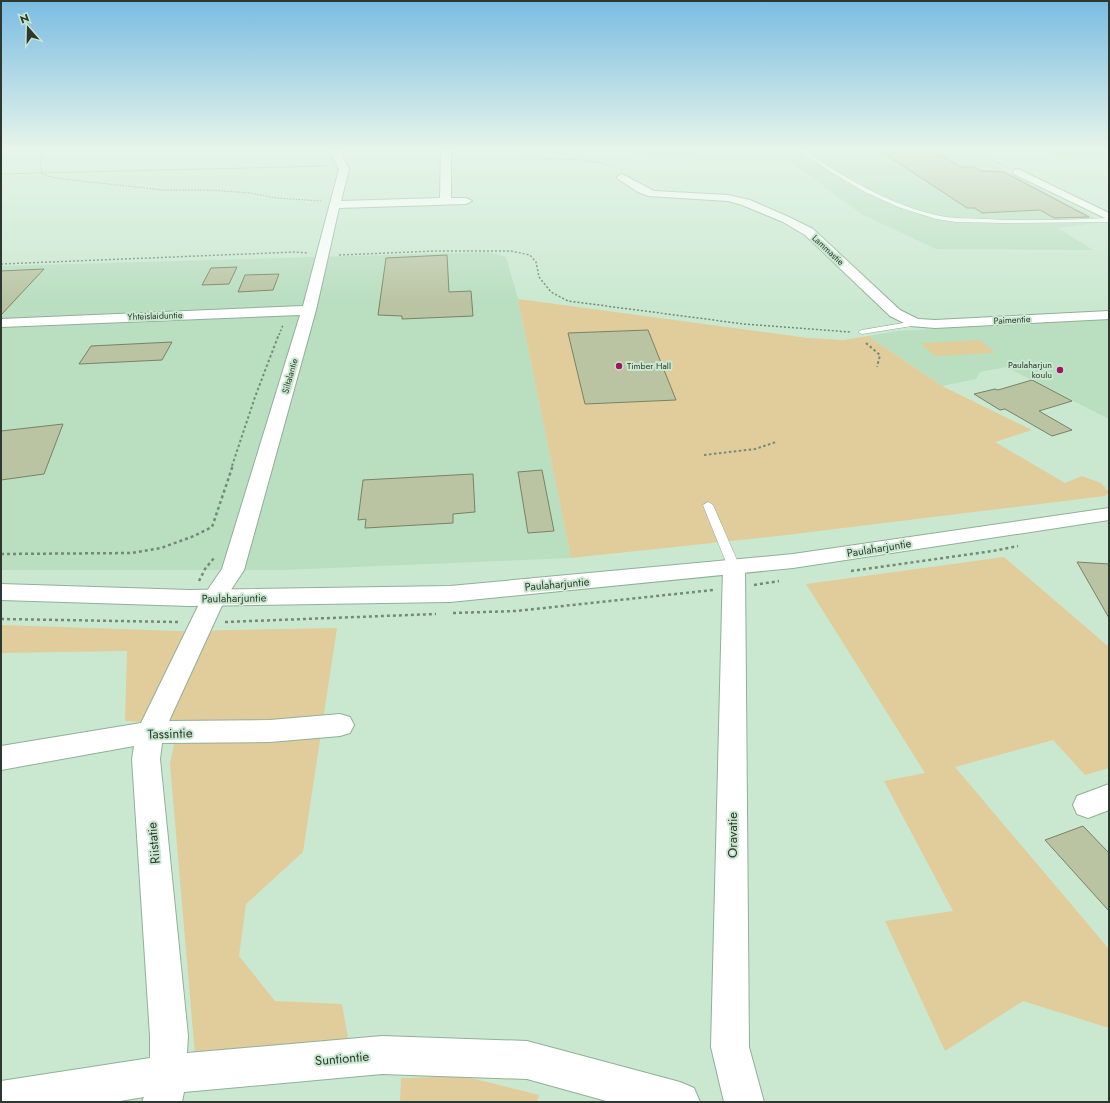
<svg xmlns="http://www.w3.org/2000/svg" width="1110" height="1103" font-family="Jost,sans-serif">
<style>
.built{fill:#b9dec0}
.green{fill:#e0cd9b}
.building{fill:#bac4a3;stroke:#7a8263}
.lines{fill:none;stroke-linecap:round;stroke-linejoin:round}
.service-casing{stroke:#92af98;stroke-width:1}
.minor-casing{stroke:#92af98;stroke-width:2}
.secondary-casing{stroke:#92af98;stroke-width:2}
.path-far3{stroke:#758979;stroke-width:1;stroke-dasharray:1.5 1.5;stroke-linecap:butt}
.path-far2{stroke:#758979;stroke-width:1.5;stroke-dasharray:2 2;stroke-linecap:butt}
.path-far1{stroke:#758979;stroke-width:2;stroke-dasharray:2.5 2.5;stroke-linecap:butt}
.path{stroke:#758979;stroke-width:2.5;stroke-dasharray:3 3;stroke-linecap:butt}
.service{fill:#fff;fill-rule:evenodd}
.minor{fill:#fff;fill-rule:evenodd}
.secondary{fill:#fff;fill-rule:evenodd}
.poi-dot{fill:#a2155e;stroke:#cae8d0;stroke-width:1.5}
.labels{text-anchor:middle;stroke-width:4;stroke-linejoin:round;paint-order:stroke}
.far-street-label{font-size:9px;fill:#2d3930;stroke:#cae8d0}
.far-poi-label{font-size:9px;fill:#2d3930;stroke:#cae8d0;text-anchor:end}
.street-label{font-size:11px;fill:#2d3930;stroke:#cae8d0}
.near-street-label{font-size:13px;fill:#2d3930;stroke:#cae8d0}
</style>
<rect width="100%" height="100%" fill="#cae8d0"/>
<path class="built" d="M591 150H961L994 165 1103 222 1058 228 1093 250 936 249 863 215 789 161 702 163 692 156 592 152Z
M489 252 506 257 518 299 571 558 282 570H1V266Z
M1109 319V419L1006 367 980 372 976 379 942 386 868 336 898 331Z"/>
<path class="green" d="M1044 150C1055 150 1064 152 1075 151L1074 150H1109V154L1054 155Z
M518 299 808 338 844 340 868 336 942 386 1032 430 995 442 1065 483 1082 476 1101 483 1109 492 1105 496 778 536 571 558Z
M980 340 995 353 934 356 921 343Z
M1004 557 1109 647V768L1085 775 1053 740 955 767 1109 949V1028L1023 1001 945 1051 885 921 953 911 884 781 925 773 806 584Z
M1 625 181 631 337 628 303 852 246 904 239 956 275 1001 342 1004 349 1043 195 1055 170 764 178 724 125 721 127 651 1 653Z
M463 1076 539 1095 537 1102H400L401 1078Z"/>
<path class="building" d="M879 150H932L961 167H973L981 171 1004 172 1089 217 1054 218 1040 210 982 213 975 208H967Z
M447 255 449 292 471 291 473 316 402 319V316L378 315 386 258Z
M237 267 229 284 202 285 211 268Z
M44 269 1 315V271Z
M279 274 273 290 238 292 245 275Z
M648 330 676 400 585 404 568 333Z
M172 342 162 360 79 364 91 346Z
M1032 380 1072 401 1039 411 1072 430 1052 436 1005 409 1000 410 974 394 995 389 998 390Z
M63 424 44 474 1 480V431Z
M542 470 554 531 528 533 518 472Z
M473 474 475 512 453 514V523L365 528 366 519 358 520 363 480Z
M1077 562 1109 564V618Z
M1083 826 1109 853V911L1045 840Z"/>
<g class="lines">
<defs>
<path id="service" d="M798 150H803C844 177 888 204 936 215 952 219 968 218 985 219 1026 221 1068 220 1109 218V222L1005 223 956 222 936 219 898 207 863 191 831 172Z
M915 321H918V325L862 334 858 332 862 330Z
M708 502 713 505 740 567 738 570H730L728 567 703 505Z"/>
<path id="minor" d="M329 150H339L349 169 341 201 440 198 441 150H451V198H466L472 201 466 204 339 208 316 310 244 570 225 599 169 721 270 720 340 714 350 717 354 725 350 733 340 736 270 742 162 743 160 759 188 1036 187 1053 382 1036 527 1041 680 1082 694 1088 700 1102H610L527 1079 382 1074 184 1092 182 1102H142L144 1097 114 1102H1V1081L150 1058V1036L132 759 134 746 1 770V746L141 723 202 598 222 569 300 315 1 327V319L303 306 339 169Z
M1018 169 1109 213V220L1014 174 1013 172 1014 170Z
M622 174 654 191 728 195 750 200 791 218 813 229 900 310 918 319 935 320 1109 311V319L935 328 910 326 890 316 805 235 783 222 742 205 728 201 648 196 638 192 618 179 617 177Z
M734 560 742 562 745 567 749 1047 764 1102H724L711 1047 723 567 726 562Z
M1109 784V810L1088 818 1077 814 1073 805 1077 796Z"/>
<path id="secondary" d="M1109 508V520L793 568 450 602 190 606 1 600V584L190 590 450 586 793 554Z"/>
</defs>
<use href="#service" class="service-casing"/>
<use href="#minor" class="minor-casing"/>
<use href="#secondary" class="secondary-casing"/>
<path class="path-far3" d="M43 150 40 162 42 173 326 166
M517 150 519 154C550 164 583 154 613 167
M972 150 1006 167
M1 174 42 173 47 176 62 179 164 190H209L250 193 276 198 321 201"/>
<path class="path-far2" d="M339 255 434 251H511L530 255 536 262 539 277 551 292 568 301 744 324 850 332
M1 264 295 252 308 253
M279 335 283 325"/>
<path class="path-far1" d="M866 343 880 355 877 367
M704 455 755 449 776 442
M232 466 255 397 279 334"/>
<path class="path" d="M1 554 132 553 161 548 194 536 212 527 233 465
M851 571 993 551 1018 546
M199 581 205 569 214 558
M754 585 779 581
M453 613 516 611 713 590
M1 619 178 622
M225 622 436 614"/>
<use href="#service" class="service"/>
<use href="#minor" class="minor"/>
<use href="#secondary" class="secondary"/>
</g>
<linearGradient id="sky" x2="0" y2="1"><stop stop-color="#7abce2"/><stop offset="0.49" stop-color="#e7f5ea"/><stop offset="1" stop-color="#e7f5ea" stop-opacity="0"/></linearGradient>
<rect width="1110" height="304" fill="url(#sky)"/>
<g class="poi-dot">
<circle cx="619" cy="366" r="4"/>
<circle cx="1060" cy="370" r="4"/>
</g>
<g class="labels">
<g class="far-street-label">
<text transform="translate(828 250) rotate(43)" y="3">Lammastie</text>
<text transform="translate(155 316) rotate(-2)" y="3">Yhteislaiduntie</text>
<text transform="translate(1012 320) rotate(-3)" y="3">Paimentie</text>
<text transform="translate(290 376) rotate(-74)" y="3">Siltalantie</text>
</g>
<g class="far-poi-label">
<text x="1052" y="368">Paulaharjun<tspan x="1052" dy="10">koulu</tspan></text>
<text x="627" y="369" text-anchor="start">Timber Hall</text>
</g>
<g class="street-label">
<text transform="translate(879 548) rotate(-9)" y="4">Paulaharjuntie</text>
<text transform="translate(557 584) rotate(-5)" y="4">Paulaharjuntie</text>
<text transform="translate(234 598) rotate(-1)" y="4">Paulaharjuntie</text>
</g>
<g class="near-street-label">
<text transform="translate(170 733) rotate(-2)" y="5">Tassintie</text>
<text transform="translate(732 835) rotate(-90)" y="5">Oravatie</text>
<text transform="translate(153 843) rotate(-95)" y="5">Riistatie</text>
<text transform="translate(342 1058) rotate(-5)" y="5">Suntiontie</text>
</g>
</g>
<rect width="1110" height="1103" fill="none" stroke="#2d3930" stroke-width="4"/>
<g transform="translate(28 28) rotate(340)" stroke="#cae8d0" stroke-width="3" paint-order="stroke">
<path d="M0-3L7 15L0 10L-7 15Z" fill="#2d3930"/>
<text y="-6" font-size="11" font-weight="bold" text-anchor="middle" fill="#2d3930">N</text>
</g>
</svg>
